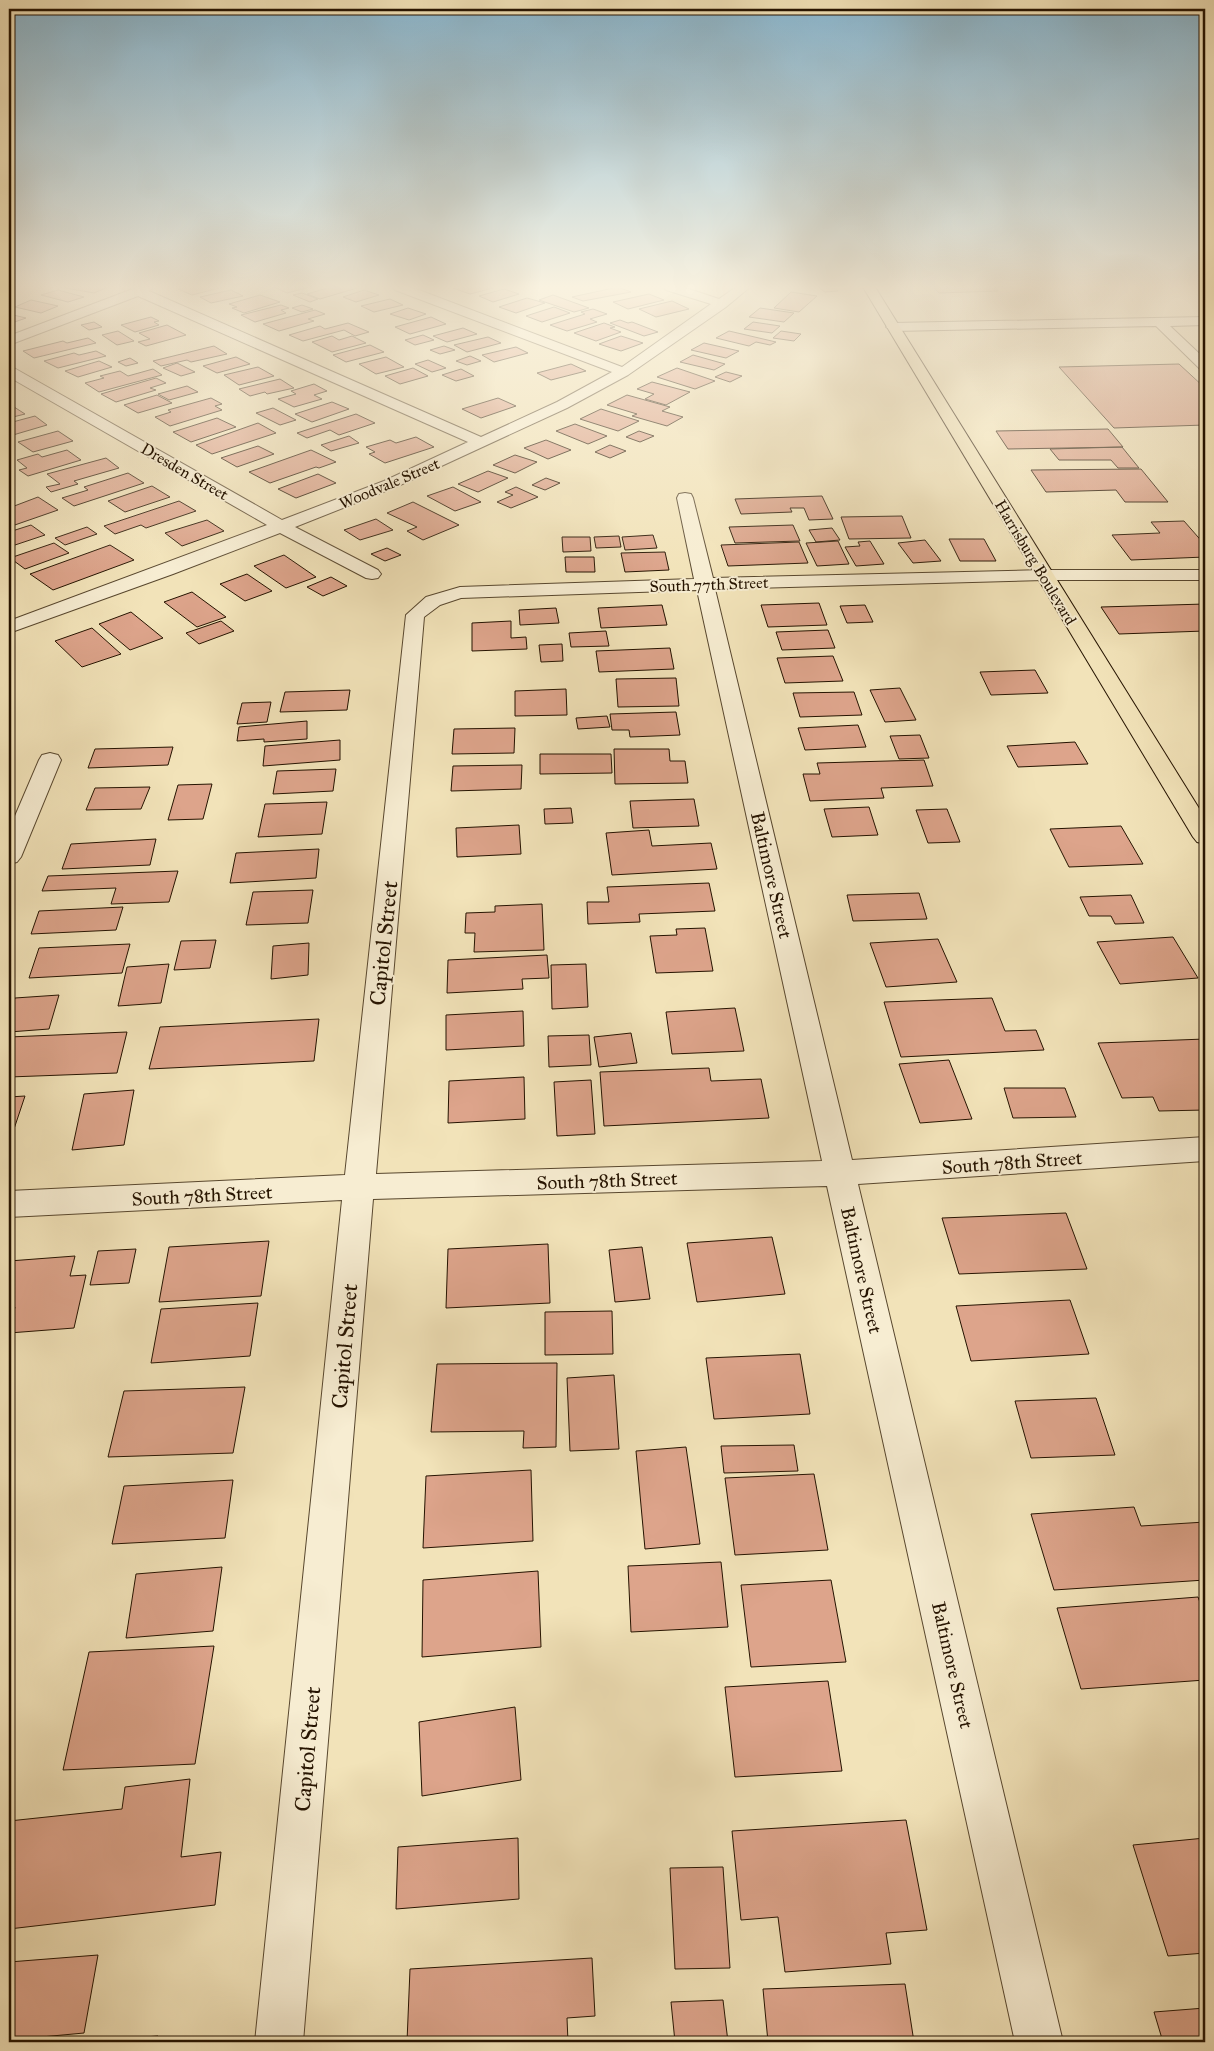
<svg xmlns="http://www.w3.org/2000/svg" width="1214" height="2051" font-family="'IM FELL Great Primer',serif">
<style>
.building{fill:#dda48b;stroke:#251300}
.lines{fill:none;stroke-linecap:round;stroke-linejoin:round}
.minor-casing{stroke:#58472e;stroke-width:2}
.major-casing{stroke:#251300;stroke-width:2}
.minor{fill:#f7edd2;fill-rule:evenodd}
.major{fill:#f2e3b9;fill-rule:evenodd}
.labels{text-anchor:middle;stroke-width:4;stroke-linejoin:round;paint-order:stroke}
.far-street-label{font-size:16px;fill:#251300;stroke:#f7edd2}
.street-label{font-size:19px;fill:#251300;stroke:#f7edd2}
.near-street-label{font-size:22px;fill:#251300;stroke:#f7edd2}
</style>
<rect width="100%" height="100%" fill="#f2e3b9"/>
<filter id="stains"><feTurbulence type="fractalNoise" baseFrequency=".004" numOctaves="4"/><feColorMatrix values="0 0 0 0 .2 0 0 0 0 .09 0 0 0 0 .02 0 0 0 .5 -.17"/></filter>
<radialGradient id="worn" r=".72"><stop offset=".6" stop-color="#630" stop-opacity="0"/><stop offset="1" stop-color="#630" stop-opacity=".3"/></radialGradient>
<path class="building" d="M60 287H108L94 293Z
M187 287H223L192 295 178 289Z
M274 287H310L287 293Z
M331 287H355L357 288 320 299 307 294Z
M490 287 493 288 470 294 453 288Z
M618 287 631 292 583 301 572 297Z
M818 287H833L838 291 825 292Z
M934 287H995L998 291 939 293Z
M504 289 519 294 493 302 479 296Z
M58 290 84 297 68 302 41 295Z
M231 290 243 296 211 303 200 297Z
M364 290 379 295 356 302 343 297Z
M791 292 817 296 799 312 774 308Z
M302 293 318 299 310 302 293 295Z
M649 294 664 300 628 309 613 302Z
M260 295 280 302 244 313 232 308 237 307 229 304Z
M553 295 589 308 574 312 539 300Z
M527 298 545 303 516 313 499 307Z
M390 299 403 305 374 312 361 306Z
M31 300 58 306 41 313 15 307Z
M672 301 689 309 656 317 639 309Z
M281 305 289 308 281 310 286 313 255 322 241 315Z
M302 305 313 309 302 312 292 308Z
M554 307 570 313 542 322 526 316Z
M408 308 426 314 409 320 390 314Z
M760 308 794 313 784 322 749 317Z
M593 309 607 314 590 319 597 322 567 331 550 325 585 314 581 312Z
M315 310 325 314 308 319 314 321 279 331 263 324Z
M9 314 26 318 9 324Z
M151 317 159 321 154 322 159 325 135 332 121 325Z
M431 317 446 324 410 334 395 327Z
M620 320 628 323 632 322 658 332 644 336 610 323Z
M94 322 102 327 89 330 81 325Z
M753 322 780 326 772 333 744 329Z
M348 323 369 332 355 336 344 330 303 341 289 335 320 326 325 329Z
M604 323 615 327 610 328 621 332 596 341 574 333Z
M167 325 186 335 146 346 138 342 150 339 139 333Z
M463 328 477 334 447 342 433 336Z
M118 331 134 341 117 345 102 335Z
M729 331 776 342 770 345 756 342 749 346 716 338Z
M781 331 801 334 794 341 773 338Z
M423 335 434 340 415 345 405 340Z
M332 336 339 340 352 336 366 343 332 352 312 342Z
M621 336 643 343 621 351 599 344Z
M488 337 501 343 467 352 454 345Z
M88 338 96 343 34 358 23 351 63 341 67 343Z
M704 343 739 351 726 358 691 350Z
M370 345 384 352 346 362 333 355Z
M214 346 227 354 191 362 187 360 161 366 153 361Z
M444 346 455 350 440 354 430 350Z
M516 347 528 353 494 362 482 355Z
M96 351 106 356 58 368 44 361 74 353 79 355Z
M693 355 725 364 714 370 680 362Z
M470 356 481 361 467 365 456 361Z
M236 357 250 364 217 373 203 366Z
M386 357 404 367 376 374 359 364Z
M130 358 138 363 126 366 118 362Z
M428 360 446 368 432 372 415 364Z
M99 361 112 367 78 377 65 371Z
M177 363 195 372 181 376 163 368Z
M571 364 586 371 551 380 537 373Z
M1179 364 1205 388V425L1114 428 1059 367Z
M258 367 274 376 239 385 224 375Z
M413 368 428 376 400 384 385 376Z
M677 368 715 381 695 389 657 377Z
M153 369 162 375 99 392 85 383 104 378 100 376 120 371 128 376Z
M461 369 474 376 456 381 442 375Z
M726 372 742 376 730 382 715 377Z
M156 378 166 383 150 388 156 390 116 402 101 394Z
M280 379 294 388 267 394 265 392 250 396 239 389Z
M652 382 690 392 666 405 645 399 654 394 637 389Z
M314 384 327 391 314 395 322 399 294 407 278 399 296 394 291 391Z
M187 386 198 392 169 400 158 394Z
M157 395 172 403 138 413 124 405Z
M627 395 670 407 662 411 683 417 667 426 632 416 637 414 607 405Z
M211 398 222 404 215 406 222 410 170 426 155 417 171 412 168 410Z
M498 398 516 406 481 418 462 409Z
M332 402 349 409 312 422 295 414Z
M11 405 25 414 9 418V406Z
M273 408 296 420 280 425 256 413Z
M601 409 639 421 618 431 580 419Z
M356 414 375 423 339 435 330 430 307 438 297 433Z
M35 416 47 425 13 435 9 432V423Z
M217 418 236 427 191 442 173 432Z
M258 423 276 433 212 454 196 445Z
M575 424 607 436 588 444 556 431Z
M1108 429 1123 447 1008 449 996 431Z
M58 431 73 441 33 452 18 442Z
M639 431 654 436 640 442 626 437Z
M349 436 359 443 331 451 321 445Z
M416 437 434 447 385 463 369 454 375 452 366 447 390 440 396 443Z
M546 440 571 450 548 459 524 448Z
M610 445 626 451 610 458 595 452Z
M258 446 274 454 237 467 221 458Z
M1122 447 1139 468H1118L1111 460H1059L1050 449Z
M67 450 81 460 28 476 19 470 27 468 17 460 38 454 42 457Z
M311 450 336 462 319 468 316 467 270 483 249 472Z
M515 455 537 462 515 473 493 465Z
M106 458 119 468 74 481 78 484 51 492 46 487 60 484 47 474Z
M1141 469 1168 502H1125L1116 490 1046 492 1031 470Z
M488 471 508 478 478 492 458 484Z
M128 473 144 483 74 506 62 498 88 490 84 487Z
M318 474 336 483 296 498 278 489Z
M546 478 560 483 545 490 532 485Z
M152 486 170 497 125 512 108 501Z
M453 487 481 502 455 511 427 496Z
M516 487 538 497 511 508 497 502 513 495 505 492Z
M822 496 833 519 809 520 804 508H790L792 512 741 514 735 499Z
M38 497 58 510 9 527V508Z
M179 501 196 511 146 528 141 525 115 534 104 526Z
M413 502 459 525 423 540 407 531 417 527 387 513Z
M902 516 911 538 849 539 841 517Z
M376 519 393 530 360 540 344 530Z
M207 520 224 531 182 546 165 533Z
M1184 521 1205 545V557L1131 560 1112 535 1160 533 1151 522Z
M31 525 45 535 9 547V532Z
M793 525 800 541 735 543 729 527Z
M87 527 97 534 65 545 55 538Z
M832 528 840 540 816 542 809 530Z
M653 535 657 548 625 550 622 537Z
M619 536 621 547 596 548 594 537Z
M562 537H590L591 551 563 552Z
M949 539H984L996 561H960Z
M925 540 941 561 913 563 898 543Z
M838 541 849 564 817 566 806 543Z
M870 541 884 564 856 566 845 547 860 546 858 542Z
M799 542 808 563 728 566 721 545Z
M54 543 69 553 25 569 10 558Z
M110 545 134 560 53 590 30 574Z
M387 548 401 555 385 561 371 554Z
M665 552 669 570 625 572 621 553Z
M284 555 316 577 286 588 254 566Z
M565 557H594L595 572H566Z
M247 574 272 591 245 601 220 584Z
M331 577 347 586 323 596 307 587Z
M192 592 226 617 197 627 164 602Z
M819 603 827 625 768 627 761 605Z
M1205 604V631L1119 634 1101 607Z
M662 605 667 625 601 628 598 608Z
M865 605 873 622 847 623 840 606Z
M556 608 559 623 520 625 519 610Z
M131 612 163 638 130 650 99 624Z
M221 621 234 631 199 644 186 633Z
M511 621V638L526 637 527 649 472 651V623Z
M92 628 121 654 82 667 55 641Z
M828 630 835 648 782 650 776 632Z
M606 631 609 646 571 647 569 633Z
M562 644 563 661 541 662 539 645Z
M670 648 674 669 599 672 596 651Z
M833 656 843 681 785 683 777 658Z
M1035 670 1048 693 991 695 980 672Z
M676 678 679 706 618 707 616 679Z
M900 688 916 720 885 722 870 690Z
M566 689 567 715 515 716V691Z
M350 690 347 710 280 712 285 692Z
M854 692 862 715 800 717 793 693Z
M271 702 267 722 237 724 242 703Z
M676 712 680 735 630 737 629 730H612L610 714Z
M607 716 610 727 578 729 576 718Z
M307 721V739L264 742V739L237 741 239 727Z
M858 725 866 747 805 750 798 728Z
M515 728 514 753 452 754 454 729Z
M920 735 929 758 899 759 890 736Z
M340 740V760L263 766 265 746Z
M1075 742 1088 764 1018 767 1007 746Z
M173 747 168 765 88 768 95 749Z
M614 749H669L670 761H685L688 783 615 784Z
M540 754H611L612 773 540 774Z
M924 760 933 786 881 788 884 798 810 801 803 774H820L817 763Z
M522 765 521 789 451 791 453 766Z
M336 769 333 791 273 794 277 771Z
M212 784 203 819 168 820 178 785Z
M150 787 141 809 86 810 95 788Z
M694 799 699 826 633 828 630 801Z
M327 802 322 834 258 837 265 804Z
M869 807 878 835 832 837 824 809Z
M571 808 573 823 545 824 544 809Z
M947 809 960 842 928 843 916 810Z
M519 825 521 854 457 857 456 828Z
M1121 826 1143 864 1069 867 1050 829Z
M649 830 652 846 711 843 717 869 612 875 606 833Z
M156 839 150 865 62 869 71 844Z
M319 849 316 878 230 883 236 853Z
M178 871 169 902 111 904 116 888 42 891 48 876Z
M709 883 715 911 639 914 640 922 588 924 587 902H609L607 887Z
M313 890 308 923 246 925 253 892Z
M919 893 927 919 853 921 847 895Z
M1131 895 1144 923 1115 924 1111 916H1089L1080 897Z
M542 904 544 950 474 952 475 933H465L466 913 495 912V906Z
M123 907 116 930 31 934 39 911Z
M705 928 713 971 656 973 650 936 677 935 676 929Z
M1173 937 1198 978 1120 984 1097 942Z
M938 939 957 982 886 987 870 943Z
M216 940 210 968 174 970 181 941Z
M309 943 308 975 271 979 273 946Z
M130 944 122 973 29 978 39 948Z
M547 955 549 978 522 979 523 989 447 993 448 960Z
M169 964 161 1003 118 1006 127 967Z
M586 964 588 1007 552 1009 551 965Z
M59 995 49 1029 9 1032V1018L15 998Z
M992 998 1005 1031 1036 1030 1044 1050 901 1057 884 1002Z
M735 1008 744 1051 672 1054 666 1012Z
M523 1011 524 1046 446 1050V1015Z
M319 1019 314 1061 149 1069 160 1027Z
M127 1032 117 1073 9 1077V1037Z
M631 1033 637 1063 599 1067 594 1037Z
M589 1035 591 1065 549 1067 548 1036Z
M1205 1039V1110L1159 1111 1153 1097 1122 1098 1098 1043Z
M949 1060 972 1119 920 1123 899 1064Z
M709 1068 711 1081 761 1079 769 1118 604 1126 600 1072Z
M524 1077 525 1119 448 1123 449 1081Z
M591 1080 595 1134 557 1136 554 1082Z
M1004 1088H1065L1076 1117 1013 1118Z
M134 1090 124 1145 72 1150 84 1094Z
M25 1096 9 1144V1097Z
M1066 1213 1087 1269 959 1274 942 1218Z
M772 1237 785 1294 697 1302 687 1243Z
M269 1241 261 1296 159 1302 169 1247Z
M548 1244 550 1303 446 1308 448 1249Z
M642 1247 650 1299 615 1302 609 1250Z
M136 1249 129 1283 90 1285 98 1251Z
M75 1256 70 1276 86 1275 74 1328 9 1333 15 1307H9V1261Z
M1070 1300 1089 1354 971 1361 956 1306Z
M258 1303 250 1356 151 1363 161 1309Z
M612 1311 613 1354 545 1355V1312Z
M800 1354 810 1414 714 1419 706 1358Z
M557 1363 556 1447 523 1448 524 1431 431 1432 437 1364Z
M614 1375 619 1449 570 1451 567 1378Z
M245 1387 233 1453 108 1457 124 1391Z
M1096 1398 1115 1455 1031 1458 1015 1401Z
M794 1445 798 1471 724 1473 721 1446Z
M686 1447 700 1544 645 1549 636 1451Z
M531 1470 533 1541 423 1548 426 1476Z
M814 1474 828 1550 735 1555 725 1478Z
M233 1480 225 1538 112 1544 124 1486Z
M1134 1507 1141 1526 1205 1522V1580L1054 1590 1031 1514Z
M721 1562 728 1627 631 1632 628 1566Z
M222 1567 213 1631 126 1638 136 1574Z
M538 1571 541 1647 422 1657 423 1580Z
M831 1580 846 1662 751 1667 741 1585Z
M1198 1597 1205 1616V1680L1081 1689 1057 1608Z
M214 1646 195 1764 63 1770 89 1652Z
M828 1681 842 1771 735 1777 725 1687Z
M515 1707 521 1780 422 1796 419 1722Z
M190 1779 181 1857 221 1852 215 1905 9 1929V1821L122 1809 125 1787Z
M906 1820 927 1930 886 1933 891 1964 785 1972 778 1917 741 1920 732 1831Z
M518 1838 519 1899 396 1909 398 1847Z
M1205 1838V1953L1168 1956 1133 1845Z
M723 1867 730 1968 675 1969 670 1868Z
M98 1955 84 2033 9 2040V1962Z
M592 1958 595 2016 567 2018 568 2042H407L410 1969Z
M905 1984 914 2042H768L763 1989Z
M723 2000 728 2042H675L671 2002Z
M1205 2008V2042H1163L1154 2012Z
M158 2036 157 2042H76Z"/>
<g class="lines">
<defs>
<path id="minor" d="M138 287H155L149 291 481 437 557 402 612 372 395 290 393 287H411L622 367 711 304 666 290 664 287H683L719 299 736 287H750L726 307 628 375 567 408 396 487 295 527 378 570 381 574 378 578 372 579 366 578 280 533 173 574 9 633V621L267 525 9 377V367L14 368 282 520 384 481 468 442 138 296 9 345V336Z
M1205 317V325L1170 326 1205 359V370L1200 369 1156 326 893 331 886 327 893 323Z
M685 493 691 494 693 498 713 578 1044 570H1205V580H1044L715 589 852 1160 1205 1137V1161L858 1184 1063 2042H1015L827 1186 373 1199 303 2042H255L342 1200 9 1217V1191L345 1175 406 615 426 597 460 587 694 579 677 498 679 494ZM697 590 822 1161 376 1174 424 617 440 605 461 598Z
M50 753 58 755 61 760 21 857 17 862 9 864V830L39 760 42 755Z"/>
<path id="major" d="M863 287H875L1205 818V844L1197 842 1193 837Z"/>
</defs>
<use href="#minor" class="minor-casing"/>
<use href="#major" class="major-casing"/>
<use href="#minor" class="minor"/>
<use href="#major" class="major"/>
</g>
<linearGradient id="sky" x2="0" y2="1"><stop stop-color="#89b8d2"/><stop offset="0.5" stop-color="#f9f2e0"/><stop offset="1" stop-color="#f9f2e0" stop-opacity="0"/></linearGradient>
<rect width="1214" height="574" fill="url(#sky)"/>
<g class="labels">
<g class="far-street-label">
<text transform="translate(185 471) rotate(30)" y="6">Dresden Street</text>
<text transform="translate(389 483) rotate(-23)" y="6">Woodvale Street</text>
<text transform="translate(1036 562) rotate(59)" y="6">Harrisburg Boulevard</text>
<text transform="translate(709 584) rotate(-2)" y="6">South 77th Street</text>
</g>
<g class="street-label">
<text transform="translate(772 875) rotate(77)" y="7">Baltimore Street</text>
<text transform="translate(1012 1162) rotate(-4)" y="7">South 78th Street</text>
<text transform="translate(607 1180) rotate(-2)" y="7">South 78th Street</text>
<text transform="translate(202 1195) rotate(-3)" y="7">South 78th Street</text>
<text transform="translate(862 1270) rotate(77)" y="7">Baltimore Street</text>
<text transform="translate(953 1665) rotate(77)" y="7">Baltimore Street</text>
</g>
<g class="near-street-label">
<text transform="translate(383 943) rotate(-84)" y="8">Capitol Street</text>
<text transform="translate(344 1346) rotate(-85)" y="8">Capitol Street</text>
<text transform="translate(307 1749) rotate(-85)" y="8">Capitol Street</text>
</g>
</g>
<rect width="1214" height="2051" fill="none" stroke="#f2e3b9" stroke-width="30"/>
<rect x="10" y="10" width="1194" height="2031" fill="none" stroke="#251300" stroke-width="2.5"/>
<rect x="15" y="15" width="1184" height="2021" fill="none" stroke="#251300"/>
<rect width="100%" height="100%" filter="url(#stains)"/>
<rect width="100%" height="100%" fill="url(#worn)"/>
</svg>
